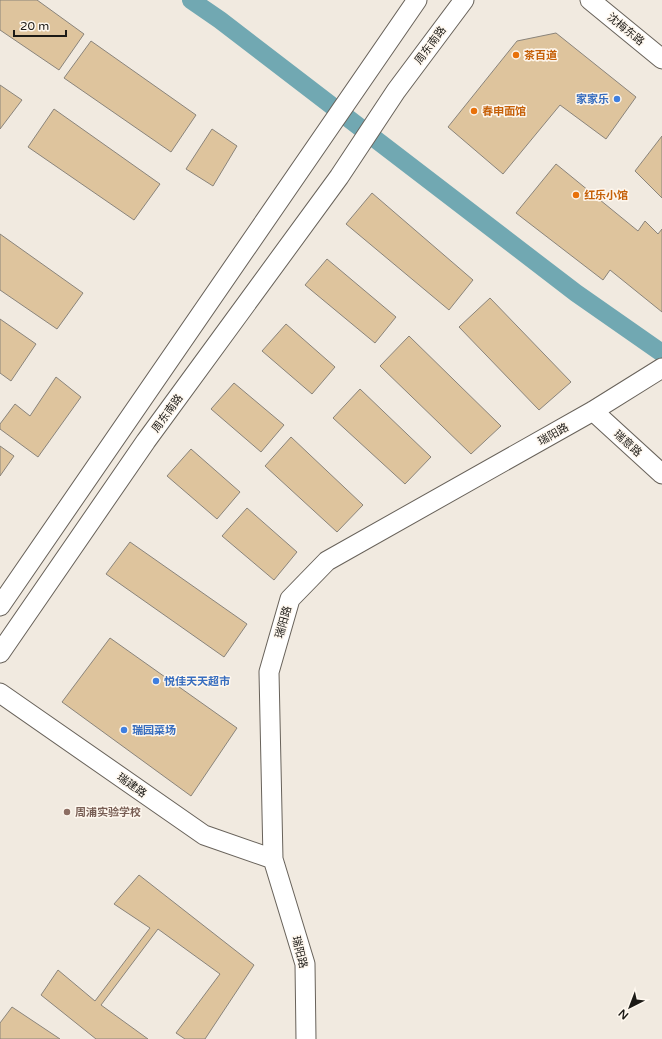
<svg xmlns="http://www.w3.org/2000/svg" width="662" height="1039" font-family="'Varela Round','Noto Sans SC',sans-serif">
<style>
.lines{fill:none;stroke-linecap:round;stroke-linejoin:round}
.canal{stroke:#71a8b2;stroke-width:18}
.building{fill:#dec49d;stroke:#8a847b}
.minor-casing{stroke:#68625a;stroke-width:21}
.minor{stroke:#fff;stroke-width:19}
.food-dot{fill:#e8710a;stroke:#fef7ee;stroke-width:1.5}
.shop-dot{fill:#3f7fe0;stroke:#fef7ee;stroke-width:1.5}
.education-dot{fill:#8d6e63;stroke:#fef7ee;stroke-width:1.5}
.labels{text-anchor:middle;stroke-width:3;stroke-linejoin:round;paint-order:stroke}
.street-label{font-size:11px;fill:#1c1a16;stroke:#fef7ee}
.food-label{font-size:11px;font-weight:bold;fill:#c56008;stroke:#fef7ee;text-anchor:start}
.shop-label{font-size:11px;font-weight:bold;fill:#366cbe;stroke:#fef7ee;text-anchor:start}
.education-label{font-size:11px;font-weight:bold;fill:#785e54;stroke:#fef7ee;text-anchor:start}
</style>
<rect width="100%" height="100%" fill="#f1eae0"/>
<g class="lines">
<path class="canal" d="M191 0 220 20 576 293 662 353"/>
</g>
<path class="building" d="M0 0H37L84 34 59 70 0 30Z
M556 33 636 97 606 139 560 105 503 174 448 127 517 41Z
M91 41 196 115 171 152 64 78Z
M0 85 22 100 0 129Z
M54 109 160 184 134 220 28 147Z
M212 129 237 146 213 186 186 169Z
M662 136V198L635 171Z
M556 164 638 231 645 221 658 234 662 229V312L610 270 603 280 516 213Z
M372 193 473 280 449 310 346 224Z
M0 234 83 293 57 329 0 290Z
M327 259 396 317 375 343 305 285Z
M490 298 571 382 539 410 459 327Z
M0 319 36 344 11 381 0 373Z
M286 324 335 367 312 394 262 351Z
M409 336 501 426 471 454 380 366Z
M56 377 81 397 38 457 0 429V424L15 404 30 416Z
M234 383 284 425 261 452 211 409Z
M360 389 431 457 405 484 333 418Z
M291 437 363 505 337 532 265 466Z
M0 446 14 456 0 476Z
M191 449 240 492 217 519 167 476Z
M247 508 297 552 274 580 222 536Z
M130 542 247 624 224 657 106 574Z
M110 638 237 728 191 796 62 702Z
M139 875 254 965 205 1039H185L176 1033 220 974 158 929 101 1005 148 1039H96L41 995 58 970 95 1001 150 928 114 904Z
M12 1007 60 1039H0V1023Z"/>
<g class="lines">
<defs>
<path id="minor" d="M590 0 662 59
M593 411 662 474
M0 606 417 0
M0 653 146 441 339 177 396 91 464 0
M0 693 204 835 273 859
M306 1039 305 964 273 859 269 672 290 599 327 561 593 411 662 368"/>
</defs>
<use href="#minor" class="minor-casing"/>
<use href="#minor" class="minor"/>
</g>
<g class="food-dot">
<circle cx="516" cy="55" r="4"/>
<circle cx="474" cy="111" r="4"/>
<circle cx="576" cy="195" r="4"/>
</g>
<g class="shop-dot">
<circle cx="617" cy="99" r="4"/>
<circle cx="156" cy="681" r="4"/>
<circle cx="124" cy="730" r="4"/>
</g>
<circle class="education-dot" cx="67" cy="812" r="4"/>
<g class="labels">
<g class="street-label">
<text transform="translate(626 29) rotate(39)" y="4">沈梅东路</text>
<text transform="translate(430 45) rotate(-53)" y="4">周东南路</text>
<text transform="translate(167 413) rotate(-54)" y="4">周东南路</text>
<text transform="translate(553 434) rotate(-29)" y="4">瑞阳路</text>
<text transform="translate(628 443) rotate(42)" y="4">瑞意路</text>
<text transform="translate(283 622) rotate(-74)" y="4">瑞阳路</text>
<text transform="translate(132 785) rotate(35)" y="4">瑞建路</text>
<text transform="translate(300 952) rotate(76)" y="4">瑞阳路</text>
</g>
<g class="food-label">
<text x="524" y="59">茶百道</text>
<text x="482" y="115">春申面馆</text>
<text x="584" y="199">红乐小馆</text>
</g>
<g class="shop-label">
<text x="609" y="103" text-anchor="end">家家乐</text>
<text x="164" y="685">悦佳天天超市</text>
<text x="132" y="734">瑞园菜场</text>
</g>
<g class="education-label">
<text x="75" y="816">周浦实验学校</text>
</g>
</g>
<g transform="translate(630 1007) rotate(222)" stroke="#fef7ee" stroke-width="3" paint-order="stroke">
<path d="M0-3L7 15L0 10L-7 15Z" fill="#1c1a16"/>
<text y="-6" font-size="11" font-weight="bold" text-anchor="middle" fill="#1c1a16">N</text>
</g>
<path d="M14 30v6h52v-6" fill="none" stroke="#1c1a16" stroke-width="2"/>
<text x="20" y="30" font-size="12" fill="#1c1a16" stroke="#fef7ee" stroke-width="3" paint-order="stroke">20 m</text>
</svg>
